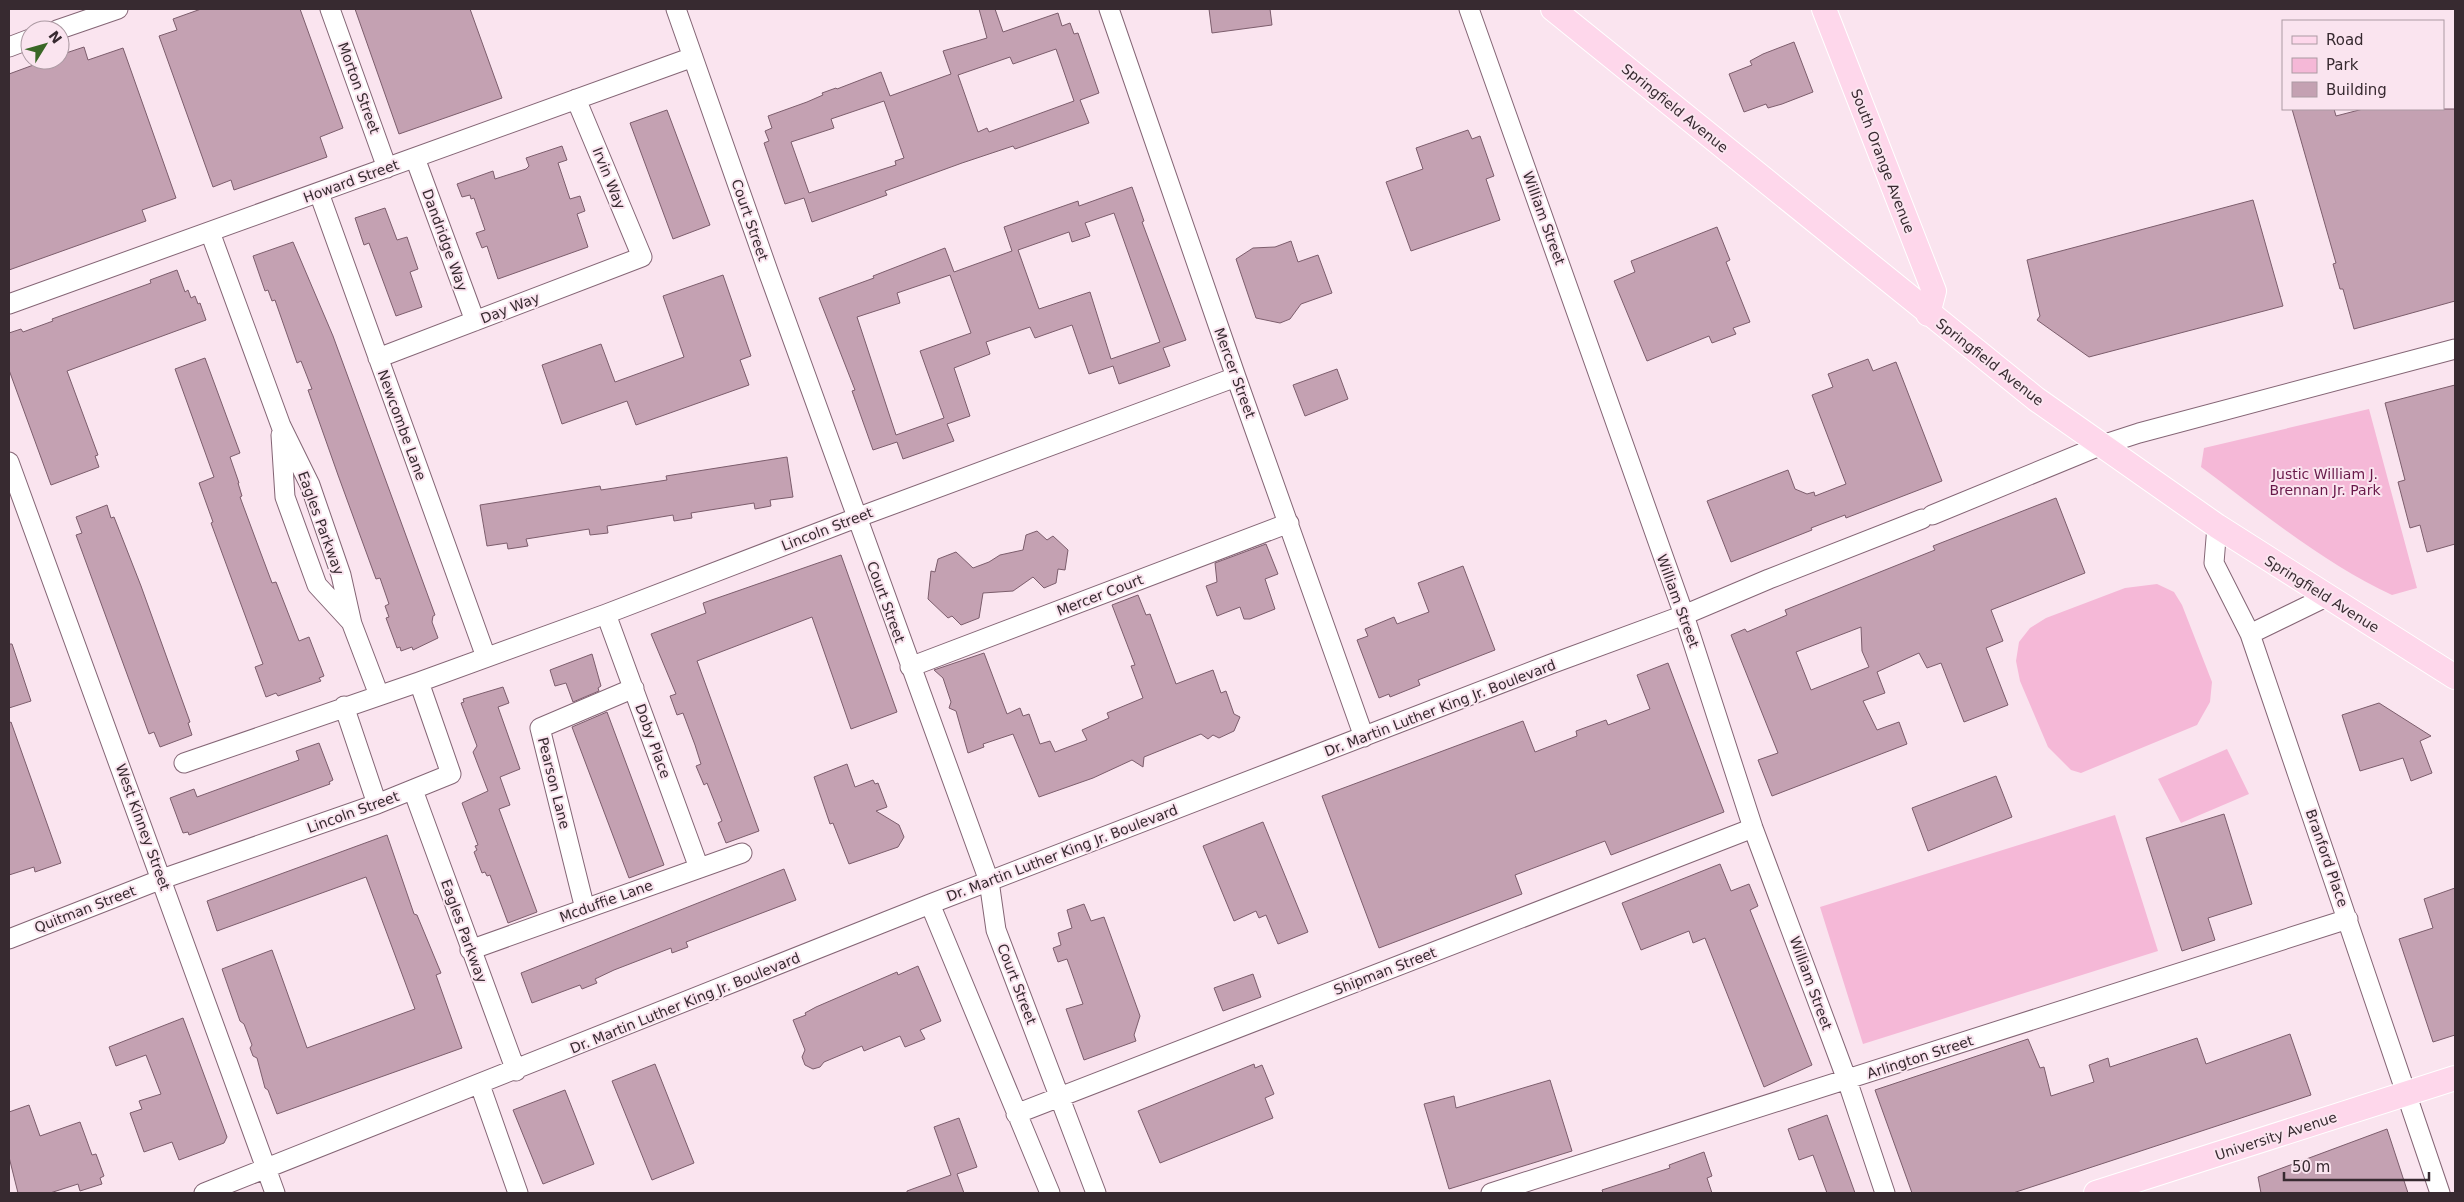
<svg xmlns="http://www.w3.org/2000/svg" width="2464" height="1202" font-family="'DejaVu Sans',sans-serif">
<style>
.green{fill:#f5b8d7}
.building{fill:#c4a1b2;stroke:#7c5d6c;fill-rule:evenodd}
.lines{fill:none;stroke-linecap:round;stroke-linejoin:round}
.minor-casing{stroke:#846575;stroke-width:21}
.major-casing{stroke:#fff;stroke-width:26}
.minor{stroke:#fff;stroke-width:19}
.major{stroke:#fed7eb;stroke-width:24}
.labels{text-anchor:middle;stroke-width:4;stroke-linejoin:round;paint-order:stroke}
.street-label{font-size:14px;fill:#372a30;stroke:#fae4ef}
.park-label{font-size:14px;fill:#681849;stroke:#fae4ef}
</style>
<rect width="100%" height="100%" fill="#fae4ef"/>
<path class="green" d="M2369 409 2417 588 2392 595C2326 565 2259 510 2201 467L2204 448Z
M2157 584 2174 592 2182 605 2212 682 2210 702 2197 725 2081 773 2071 770 2048 747 2020 681 2016 661 2019 642 2030 628 2046 618 2125 588Z
M2227 749 2249 794 2181 823 2158 779Z
M2115 815 2158 951 1863 1044 1820 907Z"/>
<path class="building" d="M201 9H300L343 128 320 137 327 157 234 190 231 180 213 187 159 36 177 30 173 19Z
M355 9H470L502 98 399 134Z
M979 9H995L1003 32 1058 13 1062 26 1070 23 1074 34 1078 33 1099 93 1080 100 1089 123 1015 149 1013 146 962 163 885 191 887 195 812 222 804 198 785 204 764 143 769 141 765 131 772 128 768 116 807 102 823 95 822 93 836 88 837 89 881 72 890 96 951 74 943 51 987 38ZM1056 49 1074 101 989 132 987 128 978 132 958 75 1010 57 1013 64ZM884 101 904 158 895 161 896 165 809 193 791 142 834 128 831 119Z
M1209 9H1270L1272 25 1212 33Z
M1794 42 1813 92 1782 104 1768 108 1766 104 1744 112 1729 74 1752 65 1750 61 1763 54Z
M84 47 88 60 123 48 176 198 142 210 146 221 9 270V74L47 60H60V55Z
M2292 109H2334L2336 116 2363 109H2455V301L2354 329 2343 289H2340L2333 264 2336 263Z
M667 110 710 225 673 239 630 123Z
M1468 130 1472 139 1480 136 1494 176 1486 179 1500 220 1411 251 1386 182 1423 169 1416 148Z
M562 146 567 160 558 163 570 199 580 196 585 211 577 214 588 247 498 279 487 246 482 248 476 233 485 230 474 198 471 199 470 195 462 197 457 184 493 171 495 179 526 169 529 166 526 158Z
M1132 187 1144 221 1142 222 1186 340 1163 348 1170 366 1119 384 1113 366 1089 374 1072 325 1035 338 1030 327 986 342 990 354 954 368 970 416 947 424 954 441 903 459 897 442 873 450 852 391 855 390 819 298 874 278 873 276 945 248 954 272 1012 251 1004 227 1078 201 1079 206ZM1114 213 1160 342 1111 359 1090 292 1039 309 1018 250 1069 232 1072 242 1090 236 1085 223ZM950 275 971 333 920 351 944 418 896 435 857 317 900 303 897 293Z
M2253 200 2283 306 2089 357 2037 320 2040 316 2027 260Z
M385 208 397 240 407 237 418 269 410 272 422 307 396 316 369 243 364 245 355 218Z
M1717 227 1730 260 1726 262 1750 322 1733 328 1736 334 1712 343 1709 336 1647 361 1614 281 1635 272 1631 261Z
M1291 241 1298 262 1318 255 1332 293 1301 304 1290 319 1280 323 1256 318 1236 259 1253 248 1275 247Z
M293 242 333 336 435 615 433 616 432 622 438 638 413 650 412 647 401 651 400 647 397 648 386 618 389 617 385 606 389 604 380 578 376 579 338 475 308 390 312 389 301 361 297 363 275 300 272 301 268 290 265 291 253 256Z
M177 270 185 292 188 290 191 298 195 296 198 304 200 303 206 320 67 371 98 455 95 456 99 467 51 485 9 370V333L21 329 23 332 53 321 52 319 151 283 150 280Z
M723 275 751 356 740 360 749 385 636 425 627 401 562 424 542 365 601 344 615 382 684 357 663 296Z
M205 358 240 453 230 457 239 483H238L242 496 240 497 260 551 272 583 276 582 299 641 309 637 324 676 319 678 321 681 278 696 276 693 266 697 255 667 263 664 211 523 213 522 199 483 214 477 175 369Z
M1868 359 1873 371 1896 362 1942 481 1846 518 1845 515 1811 528 1812 530 1731 562 1707 501 1788 470 1795 489 1807 494 1814 492 1815 496 1846 484 1812 395 1833 387 1828 374Z
M1337 369 1348 399 1305 416 1293 385Z
M2455 385V544L2427 552 2420 525 2410 528 2398 482 2405 480 2385 403Z
M787 457 793 497 770 500 771 506 755 509 754 503 691 513 692 518 674 521 673 515 607 526 608 533 590 535 589 529 526 539 528 546 508 549 507 543 487 546 480 505 600 486 601 490 667 480 666 476Z
M2056 498 2085 573 1991 610 2003 641 1986 648 2008 705 1964 722 1941 663 1927 668 1919 653 1877 672 1885 693 1863 701 1877 730 1899 722 1907 744 1772 796 1758 760 1778 753 1731 635 1745 629 1747 632 1787 615 1785 610 1935 550 1933 546ZM1861 627 1862 651 1869 667 1811 690 1796 652Z
M107 505 111 518 114 517 141 586 190 722 188 723 192 735 160 747 154 732 149 734 76 535 82 533 76 517Z
M1037 531 1047 540 1053 536 1068 550 1065 570 1058 569 1056 583 1044 588 1033 577 1013 591 983 593 979 618 961 625 952 616 948 618 928 599 931 571 935 572 938 559 956 552 973 568 989 562 1000 555 1023 550 1026 535Z
M1266 544 1278 574 1265 579 1275 609 1250 619H1244L1240 607 1217 616 1206 586 1217 582 1215 563Z
M841 555 897 712 851 729 812 617 697 661 759 831 726 843 718 823 722 821 707 783 704 785 696 766 701 764 695 745 683 713 677 715 670 696 676 694 651 634 706 613 703 603Z
M1463 566 1495 650 1418 680 1420 685 1390 697 1389 694 1379 698 1357 640 1368 636 1365 629 1394 617 1397 624 1429 612 1418 583Z
M1138 595 1146 615 1150 614 1176 684 1213 670 1221 693 1226 691 1234 714 1240 717 1234 731 1219 738 1213 735 1208 739 1201 734 1144 757 1143 767 1132 760 1093 778 1039 797 1013 734 983 744 984 747 968 753 956 711 949 708 951 702 943 678 934 670 984 653 1007 714 1020 708 1023 716 1029 714 1040 744 1050 741 1055 752 1087 740 1082 730 1109 718 1107 713 1143 698 1131 666 1135 665 1112 605Z
M9 644H12L31 701 9 708Z
M592 654 601 686 598 688 599 691 573 702 566 683 555 686 550 670Z
M1668 663 1724 812 1611 855 1605 841 1515 875 1522 894 1379 948 1322 796 1523 721 1535 752 1577 736 1576 731 1606 720 1608 725 1650 709 1637 675Z
M503 687 509 703 498 707 520 769 500 777 510 805 499 809 537 912 508 923 490 875 487 876 485 872 482 873 474 852 477 850 475 846 478 845 462 803 488 791 473 752 477 746 461 703 464 702 463 699Z
M2379 703 2431 736 2420 741 2432 773 2411 781 2403 758 2360 771 2342 715Z
M607 712 664 865 629 878 572 727Z
M11 722 61 863 35 872 34 867 9 875V723Z
M319 743 333 780 329 782 330 784 189 835 188 832 183 833 170 798 194 789 197 797 260 774 299 760 296 751Z
M847 764 855 787 873 780 875 784 878 783 887 807 876 811 899 825 904 837 898 847 849 864 833 823 830 824 814 777Z
M1996 776 2012 817 1928 851 1912 808Z
M2224 814 2252 904 2208 918 2215 940 2182 951 2146 838Z
M1263 822 1308 932 1278 944 1266 915 1259 918 1256 911 1234 921 1203 846Z
M387 835 414 914 417 915 441 973 436 975 462 1048 277 1114 268 1090 265 1088 257 1058 253 1056 250 1048 252 1045 244 1024 240 1021 222 969 272 950 307 1048 415 1009 366 877 217 931 207 901Z
M1720 864 1731 891 1749 884 1758 906 1750 910 1812 1065 1764 1087 1705 938 1693 943 1689 931 1641 950 1622 903Z
M784 869 796 900 686 942 688 947 672 953 671 948 614 970 595 979 597 983 582 989 580 985 532 1003 521 973Z
M2455 888V1035L2433 1042 2399 939 2433 928 2424 899Z
M1084 904 1091 921 1104 917 1140 1016 1134 1035 1136 1041 1084 1060 1066 1009 1083 1004 1067 959 1058 962 1053 948 1061 945 1058 933 1072 928 1067 910Z
M918 966 941 1021 920 1030 925 1039 905 1047 900 1036 864 1051 862 1046 824 1062 820 1067 813 1069 805 1065 802 1057 805 1050 793 1020 806 1015 805 1013 816 1007 897 972 898 975Z
M1253 974 1261 997 1223 1011 1214 988Z
M183 1018 227 1137 224 1143 179 1160 172 1142 144 1152 130 1113 142 1109 139 1101 161 1094 146 1055 116 1066 109 1047Z
M2290 1034 2311 1095 2013 1193H1912L1875 1090 2028 1039 2040 1068 2044 1067 2051 1096 2094 1082 2089 1065 2108 1058 2110 1067 2197 1038 2206 1064Z
M655 1064 694 1163 652 1180 612 1081Z
M1254 1064 1255 1068 1262 1065 1274 1094 1265 1098 1273 1118 1160 1163 1138 1111Z
M1550 1080 1572 1151 1449 1189 1424 1104 1454 1096 1456 1108Z
M565 1090 594 1164 543 1184 513 1110Z
M29 1105 40 1136 80 1122 92 1155 96 1154 104 1176 100 1178 102 1184 80 1191 78 1184 50 1193H18L9 1157V1112Z
M1827 1115 1855 1193H1827L1813 1155 1799 1160 1788 1129Z
M959 1118 977 1167 957 1174 964 1193H907V1191L951 1175 934 1127Z
M2387 1129 2408 1193H2261L2258 1177Z
M1704 1152 1712 1176 1707 1178 1712 1193H1603L1602 1190 1670 1168 1669 1165Z"/>
<g class="lines">
<defs>
<path id="minor" d="M330 9 387 168
M676 9 769 274 989 881 996 930 1096 1193
M1109 9 1236 377 1364 737
M1469 9 1684 615 1753 828 1847 1080 1885 1193
M57 30 118 9
M9 47 30 39
M415 158 475 321
M319 193 486 657
M210 232 281 426 310 485 341 575 352 624 379 695
M9 304 693 57
M378 358 642 257 576 99
M281 435 285 497 317 585 352 623
M9 462 275 1193
M1932 515 2102 445 2139 433 2455 349
M2217 526 2214 563 2250 634 2440 1193
M606 614 699 868
M2250 634 2326 597
M910 667 1289 523
M344 706 377 804
M184 763 419 682 606 614 856 518 1236 377
M413 790 516 1071
M930 904 1050 1193
M585 909 540 728 634 688
M9 939 162 879 377 804 451 774 419 682
M470 950 742 853
M480 1085 518 1193
M1016 1114 1753 828
M204 1193 930 904 1551 664 1684 615 1769 579 1922 519
M1491 1193 2348 919"/>
<path id="major" d="M1553 9 2036 399 2217 526 2455 677
M1824 9 1934 291 1928 314
M2096 1193 2455 1078"/>
</defs>
<use href="#minor" class="minor-casing"/>
<use href="#major" class="major-casing"/>
<use href="#minor" class="minor"/>
<use href="#major" class="major"/>
</g>
<g class="labels">
<g class="street-label">
<text transform="translate(359 88) rotate(70)" y="5">Morton Street</text>
<text transform="translate(1675 108) rotate(39)" y="5">Springfield Avenue</text>
<text transform="translate(1883 161) rotate(69)" y="5">South Orange Avenue</text>
<text transform="translate(609 178) rotate(68)" y="5">Irvin Way</text>
<text transform="translate(351 181) rotate(-20)" y="5">Howard Street</text>
<text transform="translate(1544 218) rotate(70)" y="5">William Street</text>
<text transform="translate(750 220) rotate(71)" y="5">Court Street</text>
<text transform="translate(445 240) rotate(70)" y="5">Dandridge Way</text>
<text transform="translate(510 308) rotate(-21)" y="5">Day Way</text>
<text transform="translate(1990 362) rotate(38)" y="5">Springfield Avenue</text>
<text transform="translate(1235 373) rotate(70)" y="5">Mercer Street</text>
<text transform="translate(402 425) rotate(70)" y="5">Newcombe Lane</text>
<text transform="translate(321 523) rotate(70)" y="5">Eagles Parkway</text>
<text transform="translate(827 529) rotate(-21)" y="5">Lincoln Street</text>
<text transform="translate(2322 594) rotate(32)" y="5">Springfield Avenue</text>
<text transform="translate(1100 595) rotate(-21)" y="5">Mercer Court</text>
<text transform="translate(1678 601) rotate(70)" y="5">William Street</text>
<text transform="translate(886 602) rotate(70)" y="5">Court Street</text>
<text transform="translate(1440 708) rotate(-21)" y="5">Dr. Martin Luther King Jr. Boulevard</text>
<text transform="translate(653 741) rotate(70)" y="5">Doby Place</text>
<text transform="translate(554 783) rotate(76)" y="5">Pearson Lane</text>
<text transform="translate(353 812) rotate(-20)" y="5">Lincoln Street</text>
<text transform="translate(143 827) rotate(70)" y="5">West Kinney Street</text>
<text transform="translate(1062 853) rotate(-21)" y="5">Dr. Martin Luther King Jr. Boulevard</text>
<text transform="translate(2327 858) rotate(71)" y="5">Branford Place</text>
<text transform="translate(606 901) rotate(-20)" y="5">Mcduffie Lane</text>
<text transform="translate(85 909) rotate(-21)" y="5">Quitman Street</text>
<text transform="translate(464 931) rotate(70)" y="5">Eagles Parkway</text>
<text transform="translate(1385 971) rotate(-21)" y="5">Shipman Street</text>
<text transform="translate(1811 983) rotate(70)" y="5">William Street</text>
<text transform="translate(1017 984) rotate(69)" y="5">Court Street</text>
<text transform="translate(685 1003) rotate(-22)" y="5">Dr. Martin Luther King Jr. Boulevard</text>
<text transform="translate(1920 1057) rotate(-18)" y="5">Arlington Street</text>
<text transform="translate(2276 1136) rotate(-18)" y="5">University Avenue</text>
</g>
<g class="park-label">
<text x="2325" y="479">Justic William J.<tspan x="2325" dy="16">Brennan Jr. Park</tspan></text>
</g>
</g>
<rect width="2464" height="1202" fill="none" stroke="#372a30" stroke-width="20"/>
<rect x="2282" y="20" width="162" height="90" fill="#fae4ef" stroke="#ac9aa3"/>
<rect x="2292" y="36" width="25" height="8" fill="#fed7eb" stroke="#ac9aa3"/>
<text x="2326" y="45" font-size="15" fill="#372a30">Road</text>
<rect x="2292" y="58" width="25" height="15" fill="#f5b8d7" stroke="#ac9aa3"/>
<text x="2326" y="70" font-size="15" fill="#372a30">Park</text>
<rect x="2292" y="82" width="25" height="15" fill="#c4a1b2" stroke="#ac9aa3"/>
<text x="2326" y="95" font-size="15" fill="#372a30">Building</text>
<g transform="translate(45 45) rotate(53)"><circle r="24" fill="#fae4ef" stroke="#ac9aa3"/>
<path d="M0-4L9 19L0 12L-9 19Z" fill="#396726"/>
<text y="-8" font-size="14" font-weight="bold" text-anchor="middle" fill="#372a30">N</text>
</g>
<path d="M2284 1172v8h145v-8" fill="none" stroke="#372a30" stroke-width="2.5"/>
<text x="2292" y="1172" font-size="15" fill="#372a30" stroke="#fae4ef" stroke-width="4" paint-order="stroke">50 m</text>
</svg>
